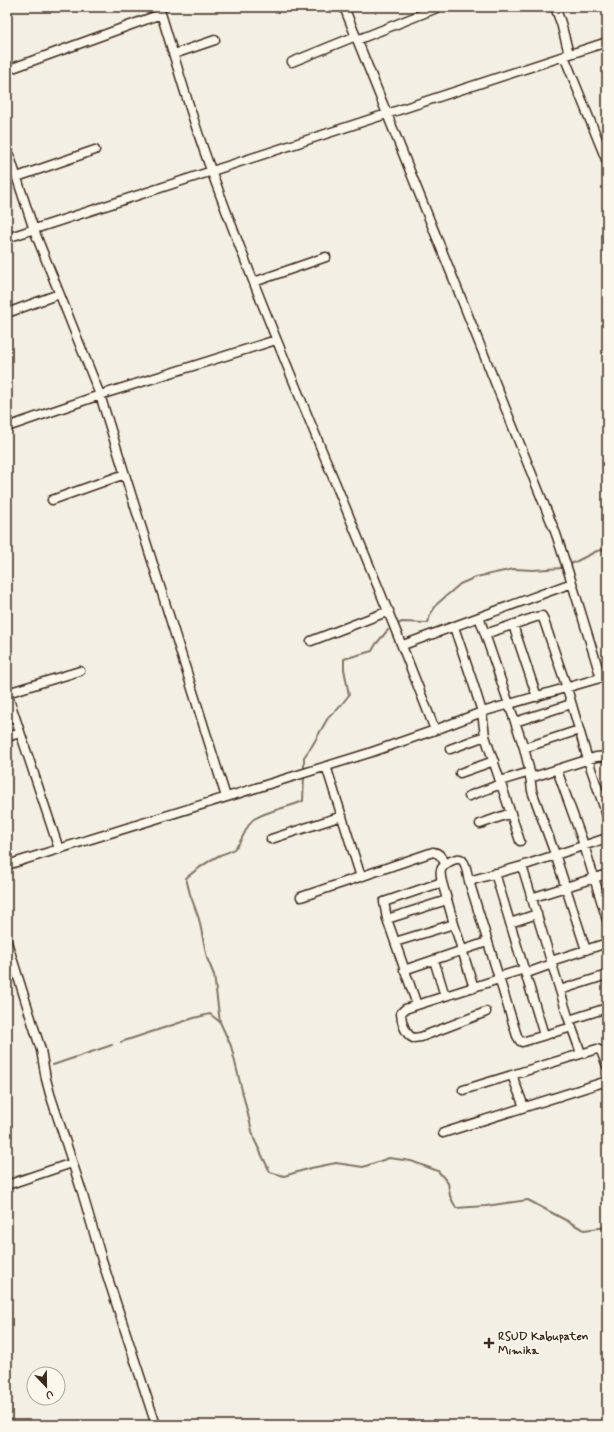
<svg xmlns="http://www.w3.org/2000/svg" width="614" height="1432" font-family="Mynerve,sans-serif">
<style>
.lines{fill:none;stroke-linecap:round;stroke-linejoin:round}
.stream{stroke:#817468;stroke-width:2}
.minor-casing{stroke:#3b2a1e;stroke-width:11}
.minor{stroke:#fbf7ec;stroke-width:8}
.poi-dot{fill:#3b2a1e;stroke:#fbf7ec;stroke-width:1.5}
.labels{text-anchor:middle;stroke-width:3;stroke-linejoin:round;paint-order:stroke}
.poi-label{font-size:12px;font-weight:bold;fill:#3b2a1e;stroke:#fbf7ec;text-anchor:start}
</style>
<rect width="100%" height="100%" fill="#f3efe4"/>
<filter id="ink" filterUnits="userSpaceOnUse"><feTurbulence type="fractalNoise" baseFrequency=".025" numOctaves="2"/><feDisplacementMap in="SourceGraphic" scale="8" xChannelSelector="R" yChannelSelector="G"/><feConvolveMatrix kernelMatrix="1 2 1 2 8 2 1 2 1" color-interpolation-filters="sRGB"/></filter>
<g filter="url(#ink)">
<g class="lines">
<path class="stream" d="M571 564 597 551 607 549
M396 625 402 622 428 623 430 615 437 604 460 584 476 577 514 569 533 570 563 568
M304 768V757L312 746 329 716 338 709 349 695 344 669V659L372 651 376 644 388 630
M220 1022 214 975 207 958 199 919 190 894 186 878C197 869 208 861 220 855 225 853 232 852 236 847 243 840 247 823 254 819 269 810 287 808 303 801L304 777
M121 1042 194 1018 210 1014 220 1022 231 1046 254 1139 270 1172 284 1176 311 1168 336 1163 363 1167 389 1158 411 1161 438 1171 448 1183 450 1196 456 1208 486 1206 528 1200 584 1230 607 1227
M53 1065 112 1045"/>
<defs>
<path id="minor" d="M159 7C176 61 191 117 211 170 280 359 363 542 435 730
M344 7 556 534 572 583 601 678
M555 7 561 23 569 54
M357 40 437 8
M174 54 215 40
M564 56 607 162
M292 62 356 36
M7 70 161 14
M7 148 34 230 100 395 226 797
M17 177 95 150
M7 238 607 42
M254 282 326 257
M7 313 59 294
M7 427 100 395 276 340
M52 500 125 474
M479 617 485 634
M513 625 537 697
M454 627 473 683 482 712 485 736 520 841
M311 641 389 611
M403 645 572 583
M515 722 571 704
M7 737 20 733
M524 748 579 730
M450 749 485 736
M326 766 361 877
M557 770 584 845 607 920
M460 773 494 761
M530 778 596 757 607 756
M500 781 530 772
M469 796 501 784
M480 824 511 813
M271 839 342 816
M59 849 7 693 80 671
M7 865 369 753 435 730 482 712 607 676
M522 866 607 838
M495 873 544 1035
M469 881C467 876 467 864 462 860 457 856 443 864 441 870 440 874 441 878 442 882L384 902 387 919 417 1005 499 979
M301 897 433 852C440 853 443 858 445 864
M531 898 607 874
M387 919 447 900
M510 923 537 914
M454 924 474 988
M7 942 41 1050 46 1079 50 1094 82 1192 102 1260 156 1425
M395 942 454 924 442 882
M586 950 555 854 532 791 529 768 524 748 485 634 536 617 542 616 543 618 567 688 588 760 607 816
M434 960 445 996
M551 961 607 943
M404 970 487 942
M527 973 552 964
M498 977 525 969
M560 990 607 975
M417 1005 405 1009 401 1013C401 1021 405 1034 413 1038L421 1037 486 1012
M569 1020 607 1008
M572 1027 522 1042 520 1041 517 1036 469 881 522 866 569 1020 581 1053
M512 1075 524 1107
M463 1090 597 1049 601 1051 607 1066
M443 1133 607 1081
M7 1185 72 1163"/>
</defs>
<use href="#minor" class="minor-casing"/>
<use href="#minor" class="minor"/>
</g>
</g>
<path class="poi-dot" d="M487 1337h4v4h4v4h-4v4h-4v-4h-4v-4h4z"/>
<g class="labels">
<g class="poi-label">
<text x="498" y="1340">RSUD Kabupaten<tspan x="498" dy="14">Mimika</tspan></text>
</g>
</g>
<rect width="614" height="1432" fill="none" stroke="#fbf7ec" stroke-width="24"/>
<rect x="12" y="12" width="590" height="1408" fill="none" stroke="#3b2a1e" stroke-width="1.5" filter="url(#ink)"/>
<g transform="translate(46 1386) rotate(158)"><circle r="19" fill="#fbf7ec" stroke="#aea59a"/>
<path d="M0-3L7 15L0 10L-7 15Z" fill="#3b2a1e"/>
<text y="-6" font-size="11" font-weight="bold" text-anchor="middle" fill="#3b2a1e">U</text>
</g>
</svg>
